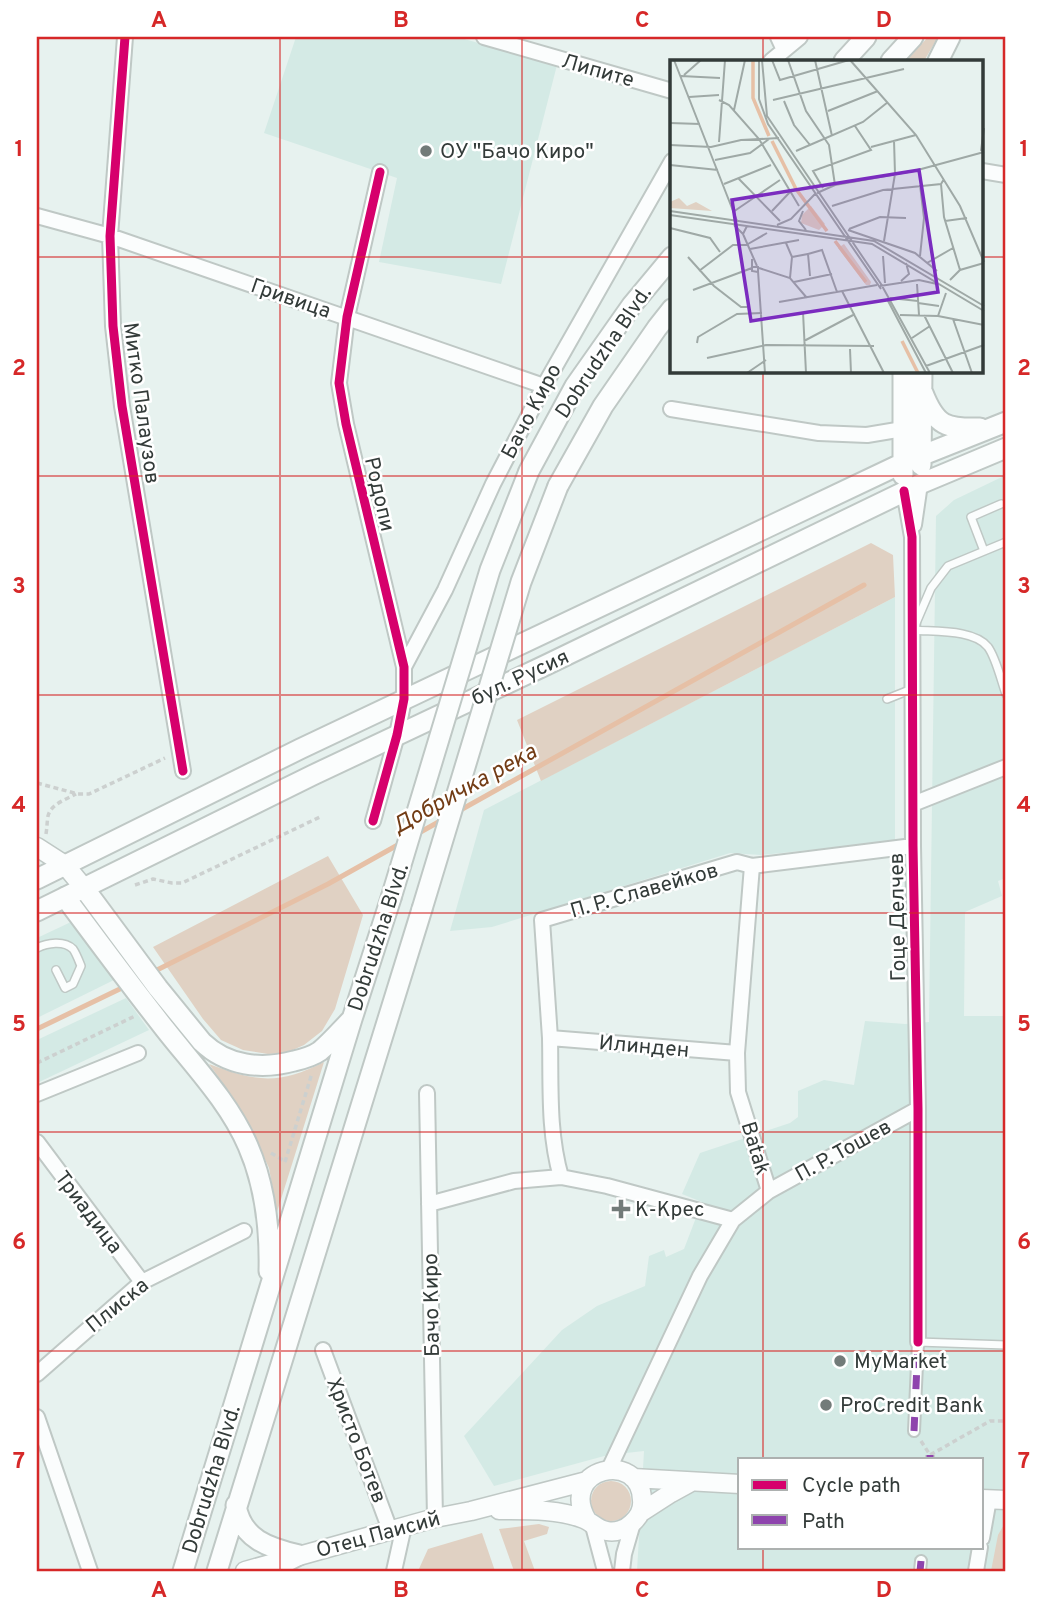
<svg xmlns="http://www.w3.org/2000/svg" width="1043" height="1608" font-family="Overpass,sans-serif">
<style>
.built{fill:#d4eae5;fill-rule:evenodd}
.green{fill:#e0d1c3}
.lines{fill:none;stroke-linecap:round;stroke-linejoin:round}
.stream{stroke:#e6c0a6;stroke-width:5}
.pedestrian-tunnel{stroke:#c3cdcb;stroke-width:10;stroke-dasharray:10 5;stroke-linecap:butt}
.service-casing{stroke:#bfc8c5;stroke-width:10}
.pedestrian-casing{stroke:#bfc8c5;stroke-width:14}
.minor-casing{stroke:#bfc8c5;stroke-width:18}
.tertiary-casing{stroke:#bfc8c5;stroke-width:21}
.secondary-casing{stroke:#bfc8c5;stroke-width:23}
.path{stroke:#ccd0cf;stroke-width:3.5;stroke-dasharray:5 3.5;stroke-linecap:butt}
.service{stroke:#fbfdfd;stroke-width:7}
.pedestrian{stroke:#fbfdfd;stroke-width:10}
.minor{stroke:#fbfdfd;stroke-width:14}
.tertiary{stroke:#fbfdfd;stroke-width:18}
.secondary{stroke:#fbfdfd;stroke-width:19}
.secondary-bridge-casing{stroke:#bfc8c5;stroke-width:23;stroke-linecap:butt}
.secondary-bridge{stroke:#fbfdfd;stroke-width:19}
.quiet{stroke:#8e44ad;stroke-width:7;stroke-dasharray:14 7;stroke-linecap:butt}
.cycleway-casing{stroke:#fff;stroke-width:13}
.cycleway{stroke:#d6006c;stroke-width:9}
.grid{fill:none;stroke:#d62828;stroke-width:2;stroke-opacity:0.55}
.poi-dot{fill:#727b79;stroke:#fff;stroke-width:2.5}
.labels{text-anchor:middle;stroke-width:5;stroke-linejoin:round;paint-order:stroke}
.street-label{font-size:21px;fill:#333b39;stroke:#fff}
.poi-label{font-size:21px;fill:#333b39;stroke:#fff;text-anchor:start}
.water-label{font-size:23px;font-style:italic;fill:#723c15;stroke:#fff}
.inset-river{fill:none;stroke:#e6c0a6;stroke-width:3.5}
.inset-road{fill:none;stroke:#9fa9a6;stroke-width:2}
.view{fill:#7b2cbf;fill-opacity:0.15;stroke:#7b2cbf;stroke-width:3.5}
.inset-edge{fill:none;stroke:#333b39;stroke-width:3.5}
.neatline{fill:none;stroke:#d62828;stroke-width:2.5}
.grid-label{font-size:23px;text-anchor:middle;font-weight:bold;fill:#d62828}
</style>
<rect width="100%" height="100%" fill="#e7f2ef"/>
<path class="built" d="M296 37H457L557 65 501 284 379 262 397 178 264 133Z
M1006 475V878L998 881 1002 896 965 912 964 1016H1006V1571H637L644 1451 608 1455 494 1486 464 1436 562 1330 597 1306 645 1286 649 1256 664 1250 666 1257 684 1249 702 1202 682 1194 700 1153 790 1123 798 1117V1091L824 1080 854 1085 865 1021 905 1024 929 1022 936 516 954 500ZM740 1459H982V1547H740Z
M895 597V841L761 855 730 853 492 927 450 931 484 810Z
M71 922 114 980 37 1018V938Z
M126 998 149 1030 37 1083V1040Z"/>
<path class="green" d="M928 37H938L924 61H906Z
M871 543 893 555 895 597 541 781 517 720Z
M328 856 363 915 335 1009 322 1031 304 1045 286 1053 268 1054 243 1050 221 1040 203 1019 153 947Z
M324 1062 277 1212 269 1168 248 1123 232 1096 209 1064C256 1082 279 1085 324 1062Z
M591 1501a20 20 0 1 1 40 0a20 20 0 1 1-40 0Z
M1006 1521V1571H991L998 1535Z
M539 1524 549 1527 547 1534 524 1541 535 1571H514L499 1529Z
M482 1533 495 1571H418L428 1549Z"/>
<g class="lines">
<path class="stream" d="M457 812 864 585
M417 834 442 820
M151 973 328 884 403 842
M37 1029 126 986"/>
<path class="pedestrian-tunnel" d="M930 1459V1455"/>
<defs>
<path id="service" d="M1006 542 948 566 931 588 913 630C934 632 974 629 988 647 996 658 1001 680 1006 694
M984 551 971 517 1001 504
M887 699 912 689
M37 948C47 943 64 940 73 949 76 953 79 961 81 966L73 984 65 988 56 970
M918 1342 1006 1345"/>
<path id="pedestrian" d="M914 1431 918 1342
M920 1571 921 1561"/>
<path id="minor" d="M125 37 110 236 113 326 122 406 183 771
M484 37 672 91
M778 37 784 50
M771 61 800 37
M982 171 1006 175
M37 216 110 236 544 386
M671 409 819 433 867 435 903 429
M904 491 912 537 913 846 918 1109V1342
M914 525 920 484
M404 667 445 590 493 484 544 386 672 161
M913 804 1006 767
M373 821 397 735 404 699V667L346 424 339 383 347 317 380 172
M752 866 737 1053 738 1092 769 1191
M550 1038 542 920 737 862 752 866 913 846
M427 1093 435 1518
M37 1094 138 1053
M37 1142 142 1282
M561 1177C548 1132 551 1085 550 1038L737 1053
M429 1204 514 1181 561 1177 607 1186 733 1220
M323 1350 390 1530
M37 1374 142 1282 244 1231
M37 1417 90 1571
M609 1469 700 1276 733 1220 769 1191 918 1109
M593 1526 605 1571
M982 1538 989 1499
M394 1571 404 1526
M622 1571 624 1554 633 1523
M976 1571 980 1547"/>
<path id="tertiary" d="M37 847 65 865 84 888
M633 1478 740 1484
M982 1499 1006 1500
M499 1510C527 1510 558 1509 584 1519 593 1523 598 1530 607 1531 616 1533 626 1529 632 1523 639 1517 643 1509 642 1500 641 1449 557 1468 587 1520
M640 1513 671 1493 691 1482
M245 1571 435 1518 471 1511 587 1481"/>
<path id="secondary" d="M844 61 866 37
M891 61 913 37
M938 61 950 37
M903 371V475
M923 393C936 426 946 429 980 428
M921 465 922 371
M529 471 575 386 632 305 672 257
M558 486 603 406 657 328 672 309
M37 879 300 749 903 463 1006 422
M84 888 158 988 202 1042C227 1066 261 1070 294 1061 303 1059 313 1056 320 1051 331 1042 341 1030 351 1020
M65 897C98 941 131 986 165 1029 194 1066 229 1102 248 1146 265 1185 270 1229 269 1271
M37 911 313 775 546 665 920 484 1006 448
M236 1505C241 1539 269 1548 299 1555
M183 1571 352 1019 391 898
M217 1571 422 909
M268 1571 299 1555"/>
</defs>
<use href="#service" class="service-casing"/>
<use href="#pedestrian" class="pedestrian-casing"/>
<use href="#minor" class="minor-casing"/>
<use href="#tertiary" class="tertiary-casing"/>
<use href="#secondary" class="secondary-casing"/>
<path class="path" d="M37 783 78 794H89L165 758
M46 834C47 828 47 822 48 816 51 804 65 800 76 794
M135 885 153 879 172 883H182L320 817
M37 1063 135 1016
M271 1153 286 1162
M285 1162 312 1073
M921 1441 930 1455 990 1421H1006"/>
<use href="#service" class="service"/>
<use href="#pedestrian" class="pedestrian"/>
<use href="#minor" class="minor"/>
<use href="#tertiary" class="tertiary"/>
<use href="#secondary" class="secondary"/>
<defs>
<path id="secondary-bridge" d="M391 898 490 570 529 471
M422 909 521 582 558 486"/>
</defs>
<use href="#secondary-bridge" class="secondary-bridge-casing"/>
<use href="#secondary-bridge" class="secondary-bridge"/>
<path class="quiet" d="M914 1431 918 1342
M930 1459V1455
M920 1571 921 1561"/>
<defs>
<path id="cycleway" d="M125 37 110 236 113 326 122 406 183 771
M904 491 912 537 913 846 918 1109V1342
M373 821 397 735 404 699V667L346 424 339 383 347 317 380 172"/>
</defs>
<use href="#cycleway" class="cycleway-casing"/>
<use href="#cycleway" class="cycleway"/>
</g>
<path class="grid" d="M280 37V1571M522 37V1571M763 37V61M37 257H672M982 257H1006M763 371V1459M37 476H1006M37 695H1006M37 913H1006M37 1132H1006M37 1351H1006M763 1547V1571"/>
<g class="poi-dot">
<circle cx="426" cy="151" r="7"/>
<path d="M617.5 1198.5h7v7h7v7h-7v7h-7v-7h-7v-7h7z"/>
<circle cx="840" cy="1361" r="7"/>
<circle cx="826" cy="1405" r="7"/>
</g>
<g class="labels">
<g class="street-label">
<text transform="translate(598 70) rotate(16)" y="7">Липите</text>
<text transform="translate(291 298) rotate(19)" y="7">Гривица</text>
<text transform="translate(603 352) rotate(-56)" y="7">Dobrudzha Blvd.</text>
<text transform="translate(142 403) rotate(82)" y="7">Митко Палаузов</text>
<text transform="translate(531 411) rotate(-62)" y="7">Бачо Киро</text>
<text transform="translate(380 494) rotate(77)" y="7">Родопи</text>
<text transform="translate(520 677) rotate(-25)" y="7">бул. Русия</text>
<text transform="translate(644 890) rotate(-16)" y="7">П. Р. Славейков</text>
<text transform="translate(897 917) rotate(-91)" y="7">Гоце Делчев</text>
<text transform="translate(378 937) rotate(-72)" y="7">Dobrudzha Blvd.</text>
<text transform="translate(644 1046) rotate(5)" y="7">Илинден</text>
<text transform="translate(756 1148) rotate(73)" y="7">Batak</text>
<text transform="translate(843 1150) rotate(-29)" y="7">П. Р. Тошев</text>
<text transform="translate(89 1212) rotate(53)" y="7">Триадица</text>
<text transform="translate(117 1305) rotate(-39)" y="7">Плиска</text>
<text transform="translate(431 1305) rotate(-91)" y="7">Бачо Киро</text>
<text transform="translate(357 1440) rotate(69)" y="7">Христо Ботев</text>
<text transform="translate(211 1479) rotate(-73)" y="7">Dobrudzha Blvd.</text>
<text transform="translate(378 1534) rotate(-15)" y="7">Отец Паисий</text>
</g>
<g class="poi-label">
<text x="440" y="158">ОУ "Бачо Киро"</text>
<text x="635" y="1216">К-Крес</text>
<text x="854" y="1368">MyMarket</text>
<text x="840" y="1412">ProCredit Bank</text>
</g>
<g class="water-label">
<text transform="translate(464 788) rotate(-29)" y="8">Добричка река</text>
</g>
</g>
<g transform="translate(670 60)">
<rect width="313" height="313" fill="#e7f2ef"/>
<path d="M9 138 17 146 26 142 42 151 0 148V142ZM141 146 155 164 149 170 131 163 132 155ZM174 184 201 222 200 225H196L168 188Z" fill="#e0d1c3"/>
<path class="inset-river" d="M83 0V38L99 76M102 81 126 129 157 171M165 181 196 222M232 281 248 313"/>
<path class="inset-road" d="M4 0 67 161M89 0V39L98 64 211 229M92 0 97 56 211 224 260 313M102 0 110 20 179 0M118 0 136 51 159 85 165 125M145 0 162 76M180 0 246 75 290 146 314 202M14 15 31 0M11 16 50 18M19 37 49 35M49 40 59 45 89 79 129 146M103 40 234 9M114 41 124 65 140 85M64 50 75 0M158 51 208 31M0 63 30 64M49 82 55 0M0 85 41 87 71 80 109 78M201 87 246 75M126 91 193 62 218 42M311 91 314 68M45 100 80 93 99 79M0 105 48 110M68 118 110 161M54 124 101 105M271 124 274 157 290 210M153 128 143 111 201 90 185 66M147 133 165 125 244 111 314 92M162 146 213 130 271 124 274 119M0 151 204 181 314 246M102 151 120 132M133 151 129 161 136 170M63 152 110 120M0 155 202 184 314 251M275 161 297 158M64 165 73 174 77 166M107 165 121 159 145 134M0 168 40 178 50 192M179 169 210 157 236 158M178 170 245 193 267 211M73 174 87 206M214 181 225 114 224 80M116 183 122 197 120 218M78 184 97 173M80 189 129 180M138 194 152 190 167 232M213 196 215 223M250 196 254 158 250 125M18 197 44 226 71 247H77M122 197 138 194 140 216M82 199V211L88 212V207H83M257 203 283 188M89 208 120 218 137 238M29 211 63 185H77M88 211 95 313M280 220 290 210 314 203M231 221 239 214 236 203M124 222 162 214M247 224 249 255M210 226 249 220 267 224M23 230 82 208M172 231 214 313M220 238 248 241M217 239 256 313M109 242 207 225M248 243 269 246M133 252 136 313M230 255 268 256 314 265M254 255 283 313M268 256 276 233M283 259 302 313M242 278 260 266M134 281 185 254M27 283 28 277 67 254 92 253M180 289 181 313M37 298 96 285 204 286M256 306 314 285M77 313 96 300"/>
<path class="view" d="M249 110 268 232 81 261 62 140Z"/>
<rect width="313" height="313" class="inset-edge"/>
</g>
<rect width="1043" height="1608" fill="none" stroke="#ffffff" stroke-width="77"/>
<rect x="738" y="1458" width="245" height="91" fill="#ffffff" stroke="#adb1b0" stroke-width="2"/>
<rect x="752" y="1480" width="35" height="10" fill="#d6006c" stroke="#adb1b0" stroke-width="2"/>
<text x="802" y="1492" font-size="21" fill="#333b39">Cycle path</text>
<rect x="752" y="1515" width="35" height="10" fill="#8e44ad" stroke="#adb1b0" stroke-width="2"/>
<text x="802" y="1528" font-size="21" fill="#333b39">Path</text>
<rect x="38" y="38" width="966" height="1532" class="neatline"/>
<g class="grid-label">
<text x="159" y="27">A</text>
<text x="401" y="27">B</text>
<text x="642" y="27">C</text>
<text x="884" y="27">D</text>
<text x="19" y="156">1</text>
<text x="1024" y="156">1</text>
<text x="19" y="375">2</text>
<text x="1024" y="375">2</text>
<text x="19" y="593">3</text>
<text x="1024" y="593">3</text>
<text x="19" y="812">4</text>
<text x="1024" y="812">4</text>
<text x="19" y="1031">5</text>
<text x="1024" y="1031">5</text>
<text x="19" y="1249">6</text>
<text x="1024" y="1249">6</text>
<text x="19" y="1468">7</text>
<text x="1024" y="1468">7</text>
<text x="159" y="1597">A</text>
<text x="401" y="1597">B</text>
<text x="642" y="1597">C</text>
<text x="884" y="1597">D</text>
</g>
</svg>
